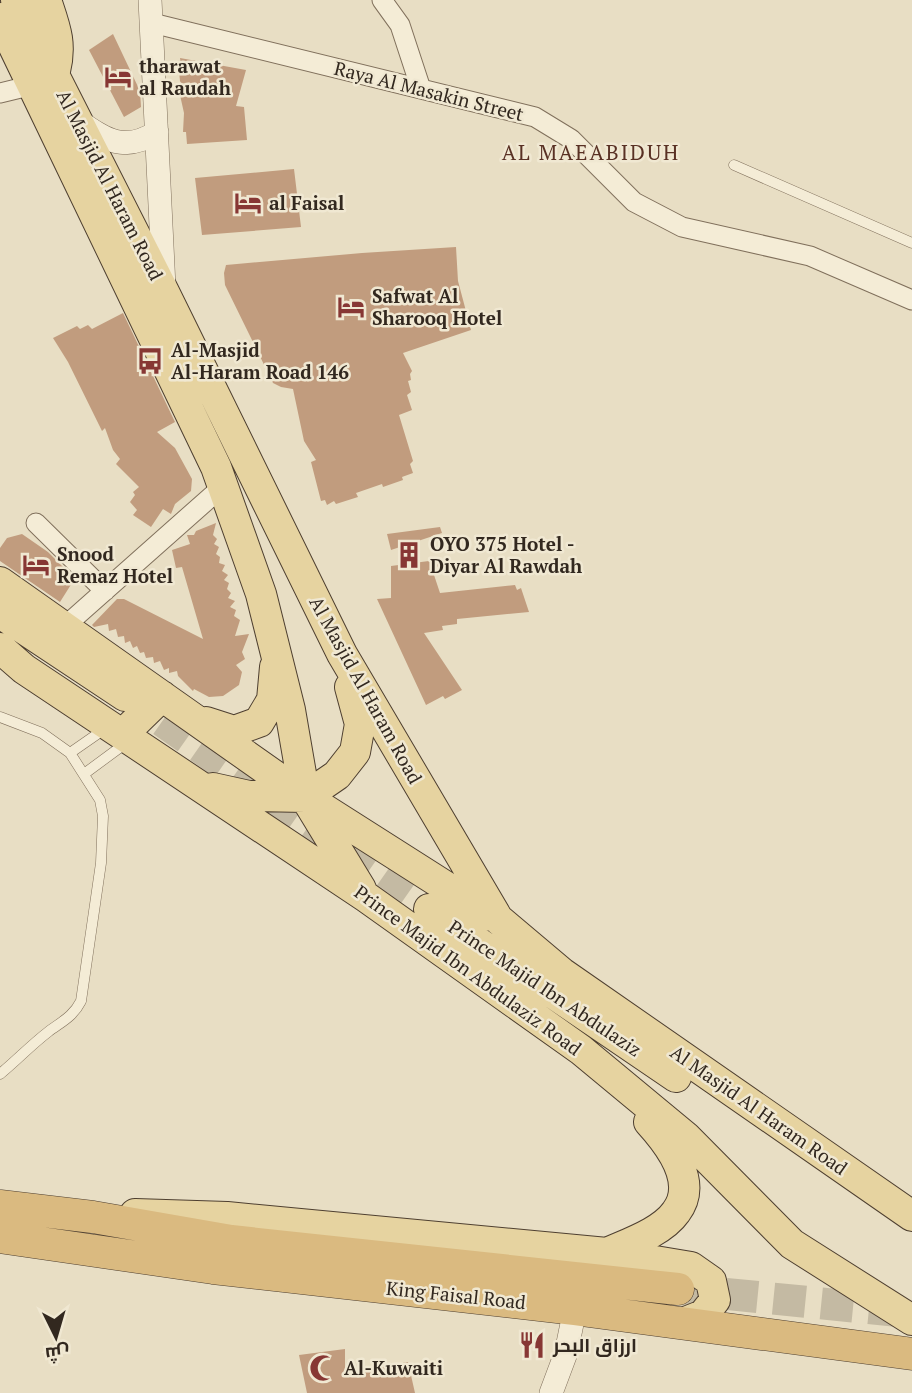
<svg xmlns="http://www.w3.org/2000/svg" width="912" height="1393" font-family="'PT Serif',Cairo,serif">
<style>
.building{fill:#c19c7e}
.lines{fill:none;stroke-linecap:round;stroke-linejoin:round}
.primary-tunnel{stroke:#c4baa3;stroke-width:30;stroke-dasharray:30 15;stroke-linecap:butt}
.trunk-tunnel{stroke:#c4baa3;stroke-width:32;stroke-dasharray:32 16;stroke-linecap:butt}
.service-casing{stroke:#80705c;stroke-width:11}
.minor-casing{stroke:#80705c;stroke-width:21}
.tertiary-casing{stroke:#80705c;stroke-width:24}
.primary-casing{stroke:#4e3f30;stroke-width:32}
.trunk-casing{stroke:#4e3f30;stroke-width:33}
.service{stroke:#f4ecd6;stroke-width:10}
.minor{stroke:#f4ecd6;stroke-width:19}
.tertiary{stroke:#f4ecd6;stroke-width:23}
.primary{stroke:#e6d3a0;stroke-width:30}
.trunk{stroke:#daba80;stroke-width:32}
.labels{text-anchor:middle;stroke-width:5;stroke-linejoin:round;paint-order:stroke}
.poi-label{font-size:19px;font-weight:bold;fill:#32281f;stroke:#f0e8d2;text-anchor:start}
.street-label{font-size:19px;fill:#32281f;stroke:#f0e8d2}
.neighbourhood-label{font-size:21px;letter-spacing:2px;fill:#593124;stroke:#f0e8d2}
</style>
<rect width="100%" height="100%" fill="#e8dec4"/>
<path class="building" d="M113 34 140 91 141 107 124 117 89 50Z
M180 58 246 70 236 106 244 107 247 140 187 144 186 132H183L184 113 180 95 183 87 180 81 179 71H182Z
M294 169 301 227 202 235 195 178Z
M456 247 458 281 471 330 403 353 412 371 410 374 411 380 408 381 411 392 407 395 412 410 399 415 413 461 410 464 413 473 402 477 403 480 383 487 382 484 356 493 358 497 336 504 334 501 327 505 325 500 321 501 311 462 316 460 304 441 293 389 281 387 273 383 225 285 224 273 226 265 362 253Z
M123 313 175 422 157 432 175 448 192 479 191 491 175 504 171 514 163 509 151 527 133 515 137 510 130 502 135 495 133 492 139 487 116 464 120 459 113 450 105 428 102 431 68 362 53 338 77 326 80 329 88 325 92 329Z
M216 523 213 535 217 539 214 544 219 547 216 554 220 557 219 563 225 565 222 571 228 575 224 580 229 583 227 589 231 593 228 598 235 601 230 607 236 610 234 616 240 620 235 636 249 634 242 652 245 659 236 665 242 672 239 685 223 696 209 697 194 689 193 691 178 676 177 671 169 673V668L164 670 160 661 154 663 153 657 146 658 144 652 140 653 137 646 133 648 130 641 125 643 124 636 118 637 116 629 109 631 108 624 94 627 92 625 117 599H124L203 639 182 567 176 568 172 550 190 544 187 535H194L196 531Z
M440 527 442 533 391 550 387 534Z
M22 534 48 552 69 573 67 578 72 583 60 602 0 561V548L7 538Z
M444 559 433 572 440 593 515 585 517 590 521 588 529 612 457 619V624L442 626 443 630 424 633 462 690 445 699 443 696 426 705 377 599 391 598V566Z
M345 1349V1374L408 1362 415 1393H307L299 1355Z"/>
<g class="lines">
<path class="primary-tunnel" d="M125 696 429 909"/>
<path class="trunk-tunnel" d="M678 1289 907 1312"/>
<defs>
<path id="service" d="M734 165 912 243
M0 717 42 733 70 753 100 800 103 816 101 863 81 1001C73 1017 61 1022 48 1032 31 1045 16 1061 0 1074
M70 753 106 728
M84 774 126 743"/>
<path id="minor" d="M382 0 400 25 421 89
M152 23 535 117 571 139 634 202 682 227 810 256 912 300
M0 93 33 85
M36 523 105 591
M64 627 223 486"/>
<path id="tertiary" d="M150 0 164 287
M77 120C106 140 124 153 157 132
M551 1393 566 1353 575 1309"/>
<path id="primary" d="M16 0 164 292 342 654 498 919 562 973 912 1216
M46 0C55 27 62 43 55 71
M0 18 216 467 261 594 290 710 305 797 361 889
M0 582 305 797 492 916
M0 613 125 696
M0 648 24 669 366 897 581 1050 686 1137 792 1244 912 1320
M206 722 234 731 259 722 272 700 275 667
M123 734 162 696
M213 788 249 796 305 797 337 775 355 752 360 724 350 687
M429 909 676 1077
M135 1214 227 1217 607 1253C629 1243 662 1232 676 1212 699 1182 669 1144 649 1122
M607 1253 691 1267 711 1281 715 1300 703 1315 683 1323"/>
<path id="trunk" d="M0 1206 93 1217 231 1241 678 1289
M0 1237 213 1268 575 1309 912 1354"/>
</defs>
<use href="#service" class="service-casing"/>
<use href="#minor" class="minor-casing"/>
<use href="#tertiary" class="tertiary-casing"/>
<use href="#primary" class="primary-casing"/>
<use href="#trunk" class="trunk-casing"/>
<use href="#service" class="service"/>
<use href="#minor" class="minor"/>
<use href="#tertiary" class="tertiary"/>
<use href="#primary" class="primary"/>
<use href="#trunk" class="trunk"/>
</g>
<defs>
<symbol id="hotel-bare" viewBox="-9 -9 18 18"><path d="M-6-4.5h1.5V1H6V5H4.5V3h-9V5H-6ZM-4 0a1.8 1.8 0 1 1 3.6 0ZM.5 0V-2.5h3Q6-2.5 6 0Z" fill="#873734" stroke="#f0e8d2" stroke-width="2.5" paint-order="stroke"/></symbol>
<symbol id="bus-bare" viewBox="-9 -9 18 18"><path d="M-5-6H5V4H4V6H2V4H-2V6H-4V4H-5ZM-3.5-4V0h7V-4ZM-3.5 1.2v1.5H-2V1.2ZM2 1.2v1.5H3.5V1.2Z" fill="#873734" stroke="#f0e8d2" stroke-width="2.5" paint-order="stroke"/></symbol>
<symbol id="building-bare" viewBox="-9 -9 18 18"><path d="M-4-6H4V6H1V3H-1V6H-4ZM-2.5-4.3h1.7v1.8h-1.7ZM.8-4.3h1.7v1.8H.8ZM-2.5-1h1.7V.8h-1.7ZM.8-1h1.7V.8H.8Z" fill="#873734" stroke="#f0e8d2" stroke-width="2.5" paint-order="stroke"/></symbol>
<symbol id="restaurant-bare" viewBox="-9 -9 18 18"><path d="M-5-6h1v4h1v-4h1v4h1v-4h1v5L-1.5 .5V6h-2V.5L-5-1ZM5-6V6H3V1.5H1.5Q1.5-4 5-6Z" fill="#873734" stroke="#f0e8d2" stroke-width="2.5" paint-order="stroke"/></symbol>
<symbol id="mosque-bare" viewBox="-9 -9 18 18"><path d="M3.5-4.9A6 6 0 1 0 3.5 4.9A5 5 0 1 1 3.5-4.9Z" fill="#873734" stroke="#f0e8d2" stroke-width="2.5" paint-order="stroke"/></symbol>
</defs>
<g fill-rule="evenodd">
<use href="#hotel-bare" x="99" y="58" width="38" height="38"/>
<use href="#hotel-bare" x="229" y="184" width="38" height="38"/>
<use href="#hotel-bare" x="332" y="288" width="38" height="38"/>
<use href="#bus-bare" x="131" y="342" width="38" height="38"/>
<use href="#building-bare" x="390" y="536" width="38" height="38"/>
<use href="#hotel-bare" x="17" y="546" width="38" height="38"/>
<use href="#restaurant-bare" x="513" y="1326" width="38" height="38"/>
<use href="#mosque-bare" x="304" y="1349" width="38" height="38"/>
</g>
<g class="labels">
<g class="poi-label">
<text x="139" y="73">tharawat<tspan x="139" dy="22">al Raudah</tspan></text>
<text x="269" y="210">al Faisal</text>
<text x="372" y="303">Safwat Al<tspan x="372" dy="22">Sharooq Hotel</tspan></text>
<text x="171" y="357">Al-Masjid<tspan x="171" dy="22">Al-Haram Road 146</tspan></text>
<text x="430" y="551">OYO 375 Hotel -<tspan x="430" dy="22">Diyar Al Rawdah</tspan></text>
<text x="57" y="561">Snood<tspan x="57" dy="22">Remaz Hotel</tspan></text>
<text x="553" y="1352">ارزاق البحر</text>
<text x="344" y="1375">Al-Kuwaiti</text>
</g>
<g class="street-label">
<text transform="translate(429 91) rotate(14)" y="7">Raya Al Masakin Street</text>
<text transform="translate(110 185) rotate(63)" y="7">Al Masjid Al Haram Road</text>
<text transform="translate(366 690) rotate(61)" y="7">Al Masjid Al Haram Road</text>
<text transform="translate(468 970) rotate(36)" y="7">Prince Majid Ibn Abdulaziz Road</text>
<text transform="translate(545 988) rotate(34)" y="7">Prince Majid Ibn Abdulaziz</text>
<text transform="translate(759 1110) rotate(35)" y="7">Al Masjid Al Haram Road</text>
<text transform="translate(456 1295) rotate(6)" y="7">King Faisal Road</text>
</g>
<g class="neighbourhood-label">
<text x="591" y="160">AL MAEABIDUH</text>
</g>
</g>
<g transform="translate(56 1337) rotate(175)" stroke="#f0e8d2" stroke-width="5" paint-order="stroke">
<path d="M0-5L12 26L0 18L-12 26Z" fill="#32281f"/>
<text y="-10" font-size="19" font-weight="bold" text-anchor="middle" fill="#32281f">ش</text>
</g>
</svg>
